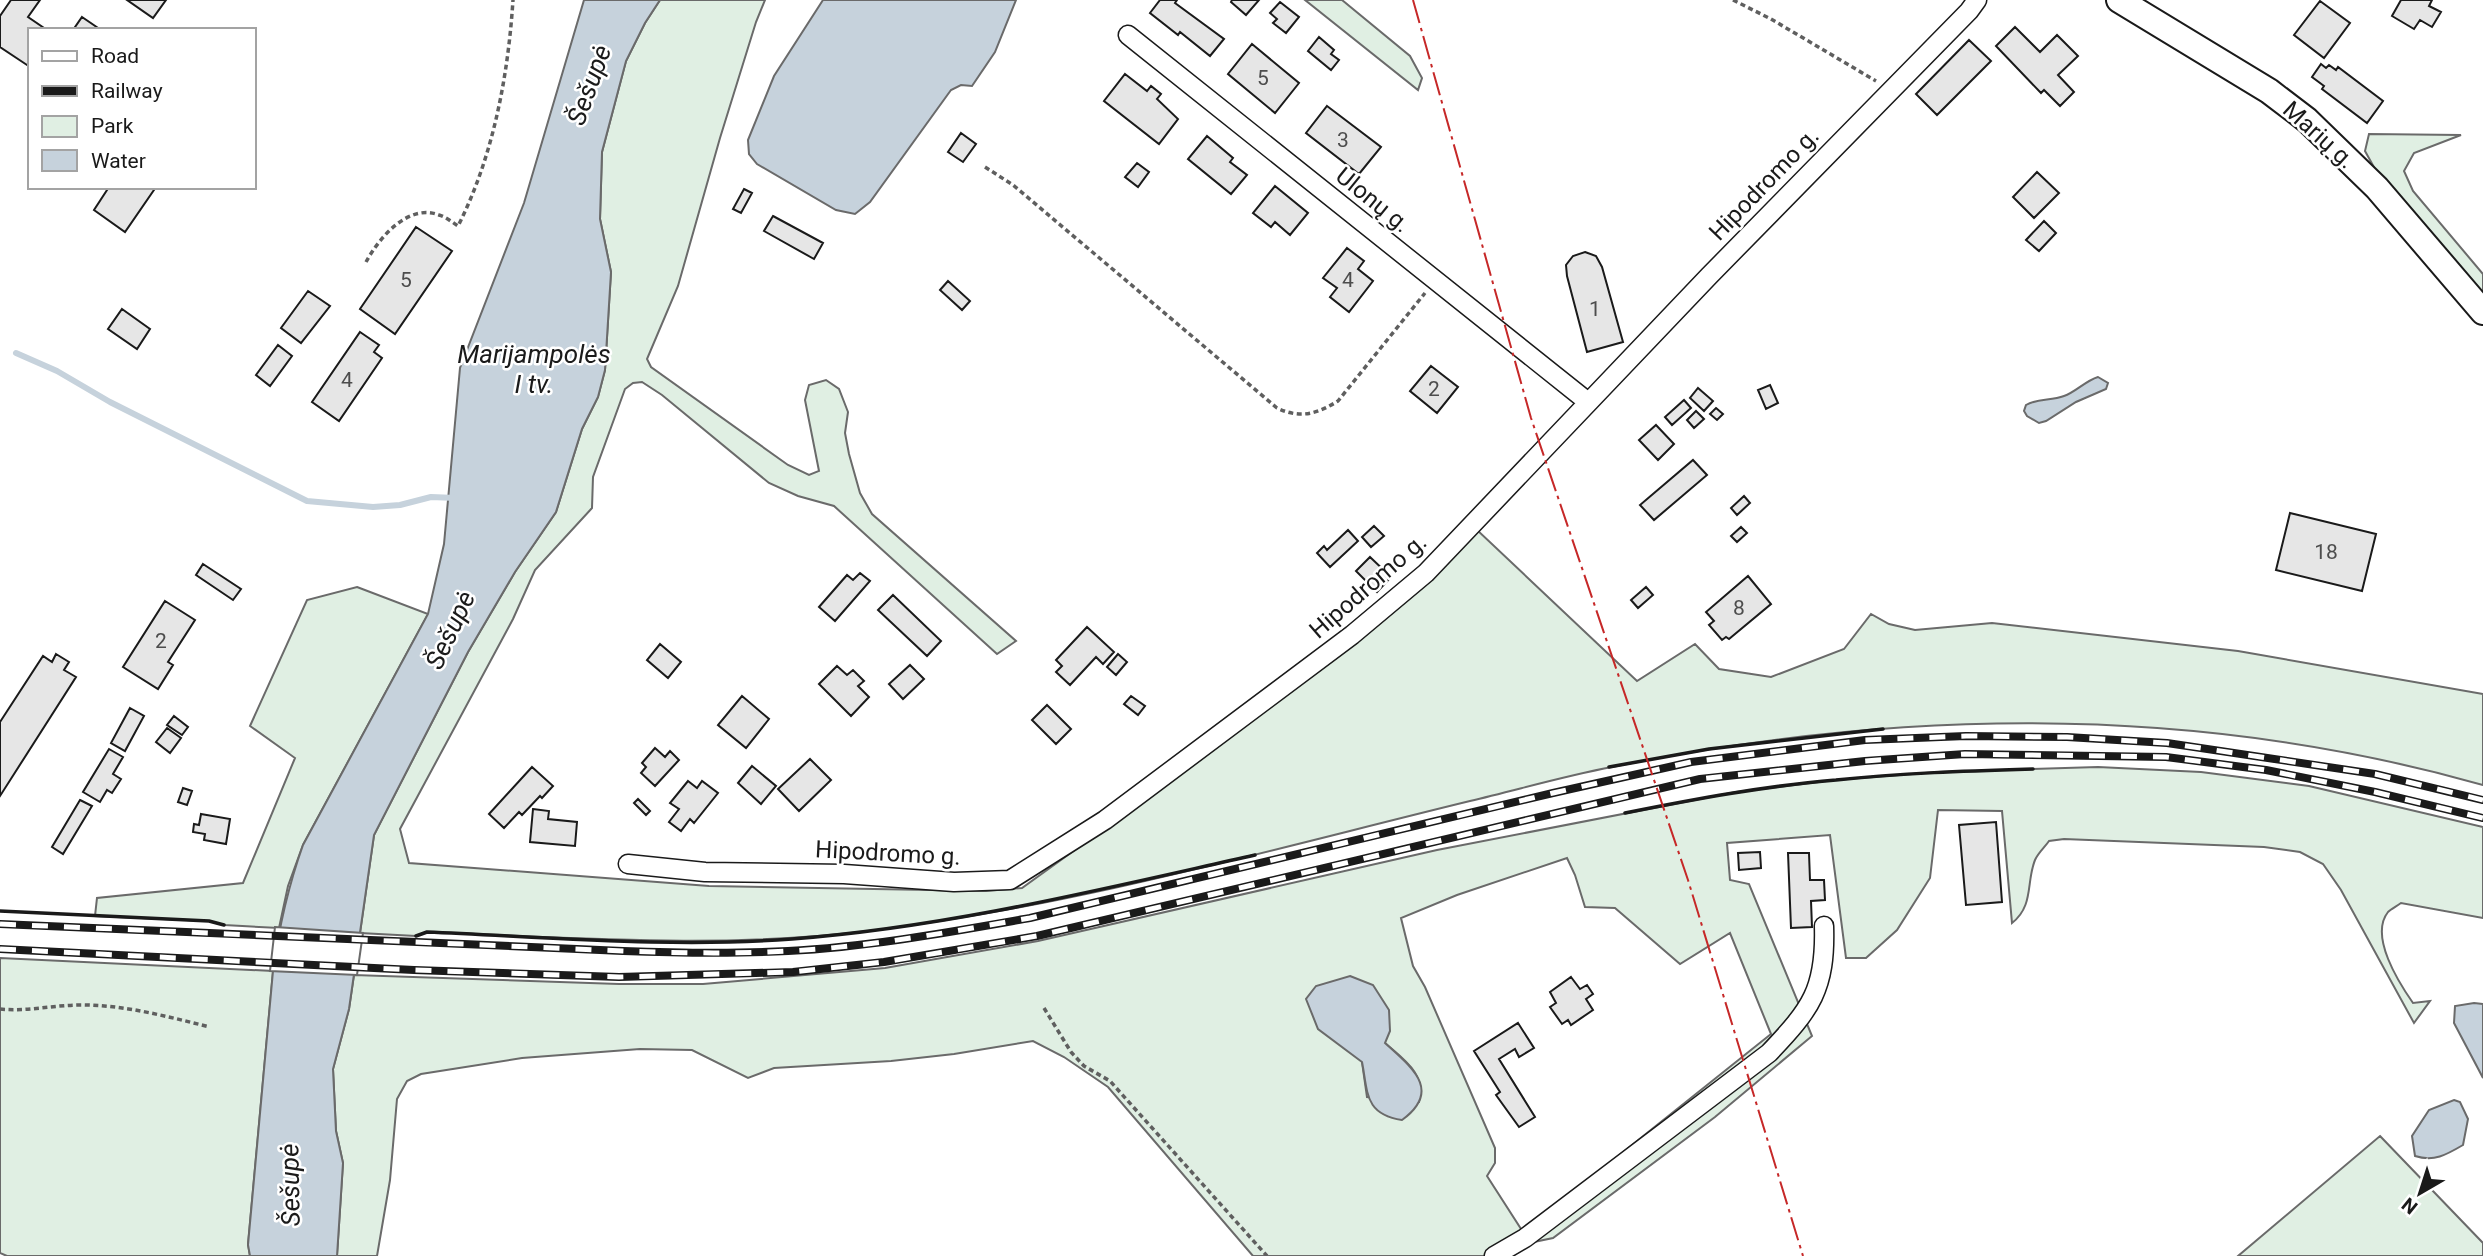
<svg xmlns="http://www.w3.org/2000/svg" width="2483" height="1256" font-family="Roboto,sans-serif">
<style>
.green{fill:#e0efe3;stroke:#6a6a6a;stroke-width:2;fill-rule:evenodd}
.water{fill:#c6d2dc;stroke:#6a6a6a;stroke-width:2}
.pier{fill:#fff;stroke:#6a6a6a;stroke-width:2}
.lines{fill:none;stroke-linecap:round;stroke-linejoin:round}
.stream{stroke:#c6d2dc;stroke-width:6}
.building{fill:#e6e6e6;stroke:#1a1a1a;stroke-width:2}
.street-casing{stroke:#1a1a1a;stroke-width:21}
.secondary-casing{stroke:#1a1a1a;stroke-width:28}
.path{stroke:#5f5f5f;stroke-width:3.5;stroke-dasharray:5 3.5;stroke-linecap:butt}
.street{stroke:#fff;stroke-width:18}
.secondary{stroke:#fff;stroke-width:24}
.rail-casing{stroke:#1a1a1a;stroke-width:8}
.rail{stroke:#fff;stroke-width:5;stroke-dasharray:16;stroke-linecap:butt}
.wall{stroke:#1a1a1a;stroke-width:3.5}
.power{stroke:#c62828;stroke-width:2;stroke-dasharray:24 5 3.5 5;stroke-linecap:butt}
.labels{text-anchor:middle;stroke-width:5;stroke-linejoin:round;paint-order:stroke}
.number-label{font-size:21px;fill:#4d4d4d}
.street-label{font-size:24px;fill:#1a1a1a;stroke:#fff}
.water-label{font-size:26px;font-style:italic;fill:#1a1a1a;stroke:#fff}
</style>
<rect width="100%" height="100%" fill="#fff"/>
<path class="green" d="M660 0H765L756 22 720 138 678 286 647 359 651 367 788 465 809 475 819 471 805 400 809 385 826 380 839 389 848 412 845 433 849 454 860 493 872 514 1016 641 997 654 834 506 798 496 769 483 662 395 642 382 633 383 625 389 593 477 592 508 535 570 513 619 400 829 409 863 709 886 986 891 1022 888 1176 777 1475 528 1637 681 1695 644 1719 669 1771 677 1844 649 1871 614 1889 624 1915 630 1992 623 2238 651 2483 694V785C2197 704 1902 708 1612 767 1564 776 1517 790 1470 801 1273 849 1077 905 877 930 727 949 576 938 427 932L416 936 360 933 374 835 468 652 515 572 556 512 582 429 598 397 605 370 611 272 600 219 602 152 626 61 645 23Z
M1305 0H1342L1410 56 1422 78 1418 90Z
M2369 134 2461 135 2414 153 2404 171 2413 191 2483 274V294L2375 169 2365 151Z
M357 587 428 614 303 845 288 886 279 928 224 925 209 921 95 916 97 898 243 883 295 758 250 726 307 600Z
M2098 767 2201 772 2309 786 2483 827V918L2401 903C2397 906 2391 909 2388 912 2369 936 2399 983 2413 1003L2430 1001 2414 1023 2341 890 2323 864 2300 852 2264 847 2064 839 2049 841C2045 847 2038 853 2035 860 2026 882 2034 906 2012 923L2002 811 1938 810 1930 878 1897 930 1866 958H1846L1830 835 1727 843 1730 880 1749 884 1812 1036 1715 1117 1553 1238 1534 1242 1511 1256H1253L1108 1087 1064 1057 1033 1041 954 1054 891 1061 774 1068 748 1078 692 1050 640 1049 522 1058 421 1074 407 1081 397 1099 390 1180 377 1256H337L343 1163 336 1131 333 1069 349 1009 354 975 619 984H703L885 968 1038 941 1437 850 1736 792 1835 780 1938 772ZM1567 858 1575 875 1585 907 1615 908 1680 964 1730 933 1771 1034 1523 1232 1487 1176 1495 1163V1148L1425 987 1413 966 1401 918 1457 895ZM1385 1043C1403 1059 1427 1074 1419 1102L1367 1097 1362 1062Z
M0 958 273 971 248 1244 250 1256H7L0 1253Z
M2380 1136 2483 1243V1256H2238Z"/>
<path class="water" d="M584 0H660L645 23 626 61 602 152 600 219 611 272 605 370 598 397 582 429 556 512 515 572 468 652 374 835 349 1009 333 1069 336 1131 343 1163 337 1256H250L248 1245 273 971C279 927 288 887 303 845L428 614 444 544 460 368 524 203Z
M823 0H1016L995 52 972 86 961 85 951 90 870 202 855 214 836 210 757 164 749 154 748 140 774 76Z
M2098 377 2108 383 2106 389 2076 402 2046 421 2039 423 2027 416 2024 411 2026 405C2038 398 2051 401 2064 396 2076 392 2085 381 2098 377Z
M1350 976 1373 985 1389 1010 1390 1031 1385 1043C1411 1067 1443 1090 1402 1120 1364 1114 1368 1092 1362 1062L1318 1029 1306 999 1316 986Z
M2474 1003 2483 1004V1078L2454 1023 2455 1006Z
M2454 1100 2460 1102 2468 1119 2463 1145C2446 1155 2434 1162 2415 1156L2412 1136 2429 1110Z"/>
<path class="pier" d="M275 927 363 933 357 975 270 971Z"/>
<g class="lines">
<path class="stream" d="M16 353 57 371 110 402 307 501 373 507 400 505 431 497 456 498"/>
</g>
<path class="building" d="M11 0H40L28 17 47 30H30V67L0 47V16Z
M127 0H166L153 18Z
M1160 0H1177L1175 3 1224 39 1210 56 1180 32 1178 35 1150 13Z
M1232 0H1259L1246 15 1231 2Z
M2401 0H2432L2429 6 2441 12 2432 27 2420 20 2414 29 2392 16Z
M2320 1 2350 23 2324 58 2294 35Z
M1280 2 1299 17 1286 33 1273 23 1277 19 1270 13Z
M82 17 101 30H73Z
M2015 27 2040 52 2057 35 2078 56 2058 75 2074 92 2060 106 2044 90 2041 93 1996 46Z
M1319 37 1334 50 1331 54 1339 60 1331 70 1308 51Z
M1969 40 1991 61 1937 115 1916 94Z
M1252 44 1299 83 1275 113 1228 74Z
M2321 64 2326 68 2329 65 2336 70 2338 67 2383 101 2367 123 2322 89 2324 86 2312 77Z
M1125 74 1147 91 1151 86 1161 94 1157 99 1178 119 1159 144 1104 101Z
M1327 106 1381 147 1359 174 1306 133Z
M961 133 976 144 963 162 948 152Z
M1207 136 1233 158 1230 162 1247 175 1231 194 1188 159Z
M1137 163 1149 172 1138 187 1125 177Z
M2037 172 2059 193 2034 218 2013 197Z
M1275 186 1308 213 1290 235 1275 222 1271 227 1253 213Z
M109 187H156L125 232 94 210Z
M744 189 752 193 741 213 733 209Z
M773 216 823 243 814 259 764 231Z
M2044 221 2056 233 2039 251 2026 240Z
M416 227 452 251 395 334 360 309Z
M1347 248 1364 261 1358 269 1373 281 1349 312 1330 297 1337 288 1323 278Z
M1585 252 1596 256 1602 267 1623 342 1587 352 1567 276 1566 265 1573 256Z
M948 281 970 301 962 310 940 290Z
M308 291 330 306 301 343 281 328Z
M122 309 150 329 137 349 108 329Z
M360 332 379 345 374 352 382 358 339 421 312 402Z
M278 345 292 356 270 386 256 375Z
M1431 366 1458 387 1437 413 1410 391Z
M1770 385 1778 403 1766 409 1758 390Z
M1698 388 1713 401 1704 411 1690 398Z
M1684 400 1691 408 1672 425 1665 417Z
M1716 408 1723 414 1717 420 1710 414Z
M1696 411 1704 419 1694 428 1687 420Z
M1656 425 1674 444 1658 460 1639 440Z
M1693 460 1707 475 1654 520 1640 505Z
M1744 496 1750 503 1737 515 1731 508Z
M2290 513 2376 534 2362 591 2276 570Z
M1374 526 1384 536 1371 547 1362 537Z
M1741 527 1747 533 1737 542 1731 536Z
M1348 530 1358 541 1330 567 1317 553 1324 546 1327 550Z
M1370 557 1391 577 1377 592 1356 571Z
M203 564 241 589 233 600 196 575Z
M860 573 870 581 835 621 819 607 847 575 853 580Z
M1748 576 1771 604 1729 639 1726 637 1722 640 1709 625 1714 621 1706 612Z
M1646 587 1653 595 1638 608 1631 600Z
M893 595 941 641 927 656 878 610Z
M165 601 195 620 168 662 173 665 158 689 123 667Z
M1087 627 1114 652 1103 664 1096 657 1070 685 1056 672 1062 666 1056 660Z
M660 644 681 662 668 678 647 660Z
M56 654 69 662 64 670 76 677 0 796V722L43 656 52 662Z
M1118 654 1127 662 1116 675 1107 667Z
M910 665 924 679 903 699 889 684Z
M837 666 847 675 853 670 864 681 858 686 869 697 851 716 819 684Z
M742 696 769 719 746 748 718 725Z
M1131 696 1145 706 1138 715 1124 704Z
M1047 705 1071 729 1056 744 1032 720Z
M130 708 144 716 125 751 111 743Z
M174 716 188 727 182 735 167 725Z
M167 728 181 738 170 753 156 742Z
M655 748 665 757 670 751 679 760 655 786 641 773 646 767 642 763Z
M109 749 123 757 113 774 121 779 112 793 107 790 100 802 83 792Z
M810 759 831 780 799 811 778 789Z
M752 766 776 786 761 804 738 783Z
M532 767 553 786 542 798 540 796 522 815 519 812 504 828 489 814Z
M688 781 697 788 702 781 718 793 694 823 690 819 681 831 669 822 679 809 670 803Z
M183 788 192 791 187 805 178 802Z
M638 799 650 811 646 815 634 803Z
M80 800 92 806 63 854 52 847Z
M533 809 549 811 548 819 577 822 575 846 530 842Z
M201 814 230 819 226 844 204 840 205 834 193 832 194 824 199 825Z
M1996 822 2002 902 1966 905 1959 825Z
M1760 852 1761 868 1739 870 1738 853Z
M1788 853H1809L1810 880H1824L1825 900 1811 901 1812 927 1791 928Z
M1571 977 1580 989 1587 985 1593 994 1586 999 1593 1010 1571 1025 1568 1020 1562 1024 1550 1007 1556 1003 1550 992Z
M1518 1023 1534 1048 1519 1057 1515 1049 1499 1059 1535 1117 1519 1127 1496 1095 1500 1092 1474 1051Z"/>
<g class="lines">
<defs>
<path id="street" d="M1128 35 1588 402
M628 864 705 872 844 874 954 882 1010 880 1105 820 1352 635 1426 573 1709 276 1969 11 1977 0
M1494 1256 1525 1238 1769 1053C1811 1009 1826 989 1824 926"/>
<path id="secondary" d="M2119 0 2269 91 2307 120 2377 188 2483 312"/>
</defs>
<use href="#street" class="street-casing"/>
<use href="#secondary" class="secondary-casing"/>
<path class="path" d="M1733 0 1771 19 1876 81
M985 167 1013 185 1277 408C1300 419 1317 414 1338 401L1425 293
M366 262C379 238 408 203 439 215 446 217 452 222 458 226 493 157 508 77 513 0
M1044 1008 1071 1052 1084 1066 1110 1081 1267 1256
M0 1009C29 1012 57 1004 87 1005 129 1006 169 1017 210 1027"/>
<use href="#street" class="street"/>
<use href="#secondary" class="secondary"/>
<defs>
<path id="rail" d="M0 924 623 951C678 953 733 954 788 951 869 947 950 932 1030 918L1553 793 1691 762 1865 740 1966 736 2067 737 2167 743 2375 774 2483 800
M0 949 414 970 619 977 793 972 884 962 1037 936 1700 779 1865 761 1965 754 2166 757 2266 770 2375 792 2483 818"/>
</defs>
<use href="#rail" class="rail-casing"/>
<use href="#rail" class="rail"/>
<path class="wall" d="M1609 767 1709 749 1883 729
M1625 813C1695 799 1765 786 1836 780 1901 773 1967 771 2033 769
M0 911 209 921 224 925
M416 936 427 932C547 937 672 948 792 939 949 927 1102 889 1255 855"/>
<path class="power" d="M1413 0 1531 418 1688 880 1803 1256"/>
</g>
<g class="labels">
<g class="number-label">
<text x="1263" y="85">5</text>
<text x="1343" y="147">3</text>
<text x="406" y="287">5</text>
<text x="1348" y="287">4</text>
<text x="1595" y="316">1</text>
<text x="347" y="387">4</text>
<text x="1434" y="396">2</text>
<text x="2326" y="559">18</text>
<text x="1739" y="615">8</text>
<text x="161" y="648">2</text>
</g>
<g class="street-label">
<text transform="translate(2319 135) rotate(42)" y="8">Marių g.</text>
<text transform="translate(1764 184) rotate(-46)" y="8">Hipodromo g.</text>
<text transform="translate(1373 200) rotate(39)" y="8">Ulonų g.</text>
<text transform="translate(1368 586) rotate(-41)" y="8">Hipodromo g.</text>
<text transform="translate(888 853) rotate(3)" y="8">Hipodromo g.</text>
</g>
<g class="water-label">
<text transform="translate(589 85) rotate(-70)" y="9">Šešupė</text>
<text x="534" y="363">Marijampolės<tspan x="534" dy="30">I tv.</tspan></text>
<text transform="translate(450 630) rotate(-65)" y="9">Šešupė</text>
<text transform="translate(290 1185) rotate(-91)" y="9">Šešupė</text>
</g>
</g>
<rect x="28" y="28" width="228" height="161" fill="#ffffff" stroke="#a3a3a3" stroke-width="2"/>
<rect x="42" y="51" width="35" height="10" fill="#ffffff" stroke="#a3a3a3" stroke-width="2"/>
<text x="91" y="63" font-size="21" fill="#1a1a1a">Road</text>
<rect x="42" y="86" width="35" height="10" fill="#1a1a1a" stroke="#a3a3a3" stroke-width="2"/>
<text x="91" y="98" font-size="21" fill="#1a1a1a">Railway</text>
<rect x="42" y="116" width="35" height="21" fill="#e0efe3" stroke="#a3a3a3" stroke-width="2"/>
<text x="91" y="133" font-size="21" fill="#1a1a1a">Park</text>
<rect x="42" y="150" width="35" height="21" fill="#c6d2dc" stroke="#a3a3a3" stroke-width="2"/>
<text x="91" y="168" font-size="21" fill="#1a1a1a">Water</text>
<g transform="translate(2420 1193) rotate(219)" stroke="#ffffff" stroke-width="5" paint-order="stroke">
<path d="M0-5L12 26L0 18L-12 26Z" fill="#1a1a1a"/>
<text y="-10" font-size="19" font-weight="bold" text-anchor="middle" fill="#1a1a1a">N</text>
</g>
</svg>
